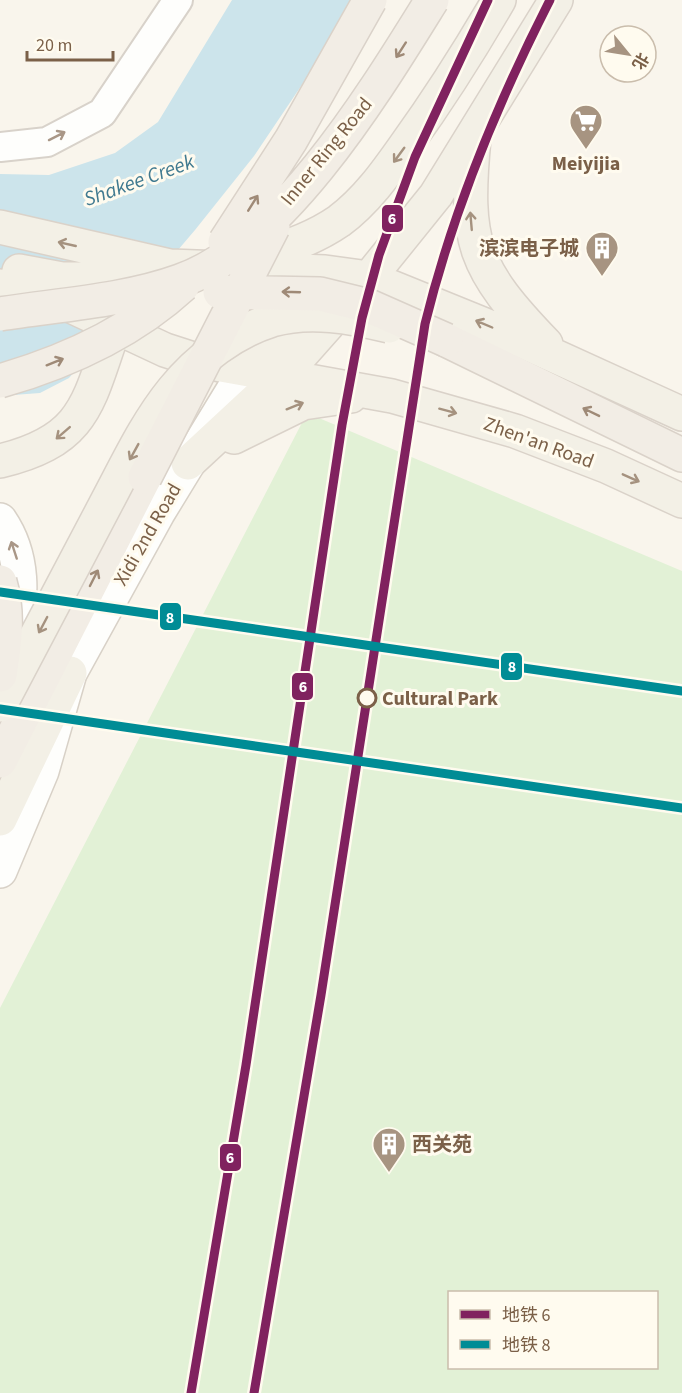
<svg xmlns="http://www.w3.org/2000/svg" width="682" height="1393" font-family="'Source Sans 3','Noto Sans SC',sans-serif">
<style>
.green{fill:#e2f1d6;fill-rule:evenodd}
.water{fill:#cce4eb}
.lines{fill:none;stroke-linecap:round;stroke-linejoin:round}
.minor-casing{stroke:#d8d2ca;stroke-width:32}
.secondary-casing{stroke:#d8d1c7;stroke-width:36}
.primary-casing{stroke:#dad2c9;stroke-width:36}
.trunk-casing{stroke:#dad2c9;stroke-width:36}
.minor{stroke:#fefefc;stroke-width:28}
.secondary{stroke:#fefefc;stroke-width:33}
.primary{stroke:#f3f0e6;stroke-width:33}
.trunk{stroke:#f2ede5;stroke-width:33}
.primary-bridge-casing{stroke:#dad2c9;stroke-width:36;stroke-linecap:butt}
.trunk-bridge-casing{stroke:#dad2c9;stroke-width:36;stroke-linecap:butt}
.primary-bridge{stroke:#f3f0e6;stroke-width:33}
.trunk-bridge{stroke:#f2ede5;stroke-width:33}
.metro-1-casing{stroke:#fffbef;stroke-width:14}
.metro-2-casing{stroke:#fffbef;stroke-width:14}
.metro-1{stroke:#80225f;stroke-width:9}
.metro-2{stroke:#008c95;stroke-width:9}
.oneway{stroke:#9f8a77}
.oneway2{stroke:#a99787}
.oneway3{stroke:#a5927f}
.stop-dot{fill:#fffbef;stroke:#7b6048;stroke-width:3}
.labels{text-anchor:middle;stroke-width:6;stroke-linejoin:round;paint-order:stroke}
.street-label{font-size:20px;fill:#7b6048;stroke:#fffbef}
.poi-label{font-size:20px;font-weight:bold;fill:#7b6048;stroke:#fffbef}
.stop-label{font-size:20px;font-weight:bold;fill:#7b6048;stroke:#fffbef;text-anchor:start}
.water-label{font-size:21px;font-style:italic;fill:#407a90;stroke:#fffbef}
.line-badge{stroke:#fffbef;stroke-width:2}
.badge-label{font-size:16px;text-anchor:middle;font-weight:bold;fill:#fff}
</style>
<rect width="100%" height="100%" fill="#f9f5ec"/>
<path class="green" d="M307 413 682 571V1393H0V1008ZM450 1292H656V1368H450Z"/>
<path class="water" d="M232 0H359L254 156 195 230 69 378 40 393 0 396V174L49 175 115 153 158 122Z"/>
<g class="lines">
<defs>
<path id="minor" d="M0 147 47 142 102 113 178 0"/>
<path id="secondary" d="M0 520C24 555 24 598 12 638
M0 871 42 771 70 673 158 513 260 346"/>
<path id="primary" d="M474 138C464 243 473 268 546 344
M0 227 170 266 325 272 369 278 502 332 682 414
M242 259C275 252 310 241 339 221 366 201 386 173 405 146 439 99 470 50 499 0
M19 271 62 279H87L152 270
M0 286 71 306 165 350 199 361 392 396 515 431 606 466 682 501
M223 352C259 351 287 344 320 328
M234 437 303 403 351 396
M0 461C88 440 88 400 115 326
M188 463 283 375 369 278 436 195 556 0
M0 819 70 673"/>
<path id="trunk" d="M446 340 682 455
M0 761 145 477"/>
</defs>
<use href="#minor" class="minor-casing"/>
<use href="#secondary" class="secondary-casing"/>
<use href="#primary" class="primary-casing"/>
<use href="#trunk" class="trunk-casing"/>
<use href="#minor" class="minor"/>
<use href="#secondary" class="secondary"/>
<use href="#primary" class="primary"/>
<use href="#trunk" class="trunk"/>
<defs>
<path id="primary-bridge" d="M0 705C37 636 73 565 110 496 129 460 147 422 173 390 198 359 234 332 272 320 310 309 352 317 389 326"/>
<path id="trunk-bridge" d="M225 242 291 140 370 0
M220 292 320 294 369 306 446 340
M0 314C57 305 125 301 180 281 283 245 376 90 432 0
M0 381C66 362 132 332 183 285
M145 477 273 227
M0 582C9 613 5 644 0 675"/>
</defs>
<use href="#primary-bridge" class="primary-bridge-casing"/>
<use href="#trunk-bridge" class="trunk-bridge-casing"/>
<use href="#primary-bridge" class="primary-bridge"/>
<use href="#trunk-bridge" class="trunk-bridge"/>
<defs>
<path id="metro-1" d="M191 1393 246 1065 342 425 362 318 379 255 415 157 488 0
M254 1393 321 995 425 324C453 210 497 104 550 0"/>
<path id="metro-2" d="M0 592 682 691
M0 709 682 808"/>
</defs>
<use href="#metro-1" class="metro-1-casing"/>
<use href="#metro-2" class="metro-2-casing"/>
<use href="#metro-1" class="metro-1"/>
<use href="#metro-2" class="metro-2"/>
</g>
<defs><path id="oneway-shaft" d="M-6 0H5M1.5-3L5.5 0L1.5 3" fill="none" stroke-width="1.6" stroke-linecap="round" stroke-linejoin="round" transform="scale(1.5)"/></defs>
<g class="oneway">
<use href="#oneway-shaft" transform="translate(401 50) rotate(123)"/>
<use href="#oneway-shaft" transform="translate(253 203) rotate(-58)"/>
<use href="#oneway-shaft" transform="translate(291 292) rotate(-178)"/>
<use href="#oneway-shaft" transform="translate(55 362) rotate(-22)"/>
<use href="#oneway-shaft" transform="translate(591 412) rotate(-154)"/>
<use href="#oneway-shaft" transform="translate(94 578) rotate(-63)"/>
</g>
<g class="oneway2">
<use href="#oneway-shaft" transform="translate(57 136) rotate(-27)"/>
<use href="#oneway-shaft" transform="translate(14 550) rotate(-108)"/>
</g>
<g class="oneway3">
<use href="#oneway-shaft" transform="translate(399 155) rotate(126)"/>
<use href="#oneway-shaft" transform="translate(471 221) rotate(-95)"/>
<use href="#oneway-shaft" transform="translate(67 244) rotate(-167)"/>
<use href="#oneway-shaft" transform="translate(484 324) rotate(-157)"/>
<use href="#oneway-shaft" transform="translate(295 406) rotate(-22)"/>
<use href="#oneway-shaft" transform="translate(448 411) rotate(15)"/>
<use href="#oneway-shaft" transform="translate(63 433) rotate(139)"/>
<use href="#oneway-shaft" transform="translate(134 452) rotate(119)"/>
<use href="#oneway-shaft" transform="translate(631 478) rotate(24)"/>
<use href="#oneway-shaft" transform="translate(43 625) rotate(118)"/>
</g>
<defs>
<symbol id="supermarket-pin" viewBox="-11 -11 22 30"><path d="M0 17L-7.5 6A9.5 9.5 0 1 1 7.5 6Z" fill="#a79481" stroke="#fffbef"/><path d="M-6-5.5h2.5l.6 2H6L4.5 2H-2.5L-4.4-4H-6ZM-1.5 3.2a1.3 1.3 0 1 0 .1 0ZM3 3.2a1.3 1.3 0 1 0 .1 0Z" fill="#fff"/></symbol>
<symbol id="building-pin" viewBox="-11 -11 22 30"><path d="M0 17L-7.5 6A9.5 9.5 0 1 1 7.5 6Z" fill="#a79481" stroke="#fffbef"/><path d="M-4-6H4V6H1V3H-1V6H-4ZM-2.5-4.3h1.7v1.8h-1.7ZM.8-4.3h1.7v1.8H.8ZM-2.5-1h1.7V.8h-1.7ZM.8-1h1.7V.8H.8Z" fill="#fff"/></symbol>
</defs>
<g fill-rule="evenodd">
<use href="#supermarket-pin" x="567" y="102" width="38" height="52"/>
<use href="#building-pin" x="583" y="229" width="38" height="52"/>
<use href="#building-pin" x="370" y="1125" width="38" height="52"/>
</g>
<circle class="stop-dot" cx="367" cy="698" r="9"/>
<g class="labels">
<g class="street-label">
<text transform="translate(326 151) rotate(-51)" y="7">Inner Ring Road</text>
<text transform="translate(539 442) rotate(20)" y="7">Zhen'an Road</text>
<text transform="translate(147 534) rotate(-60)" y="7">Xidi 2nd Road</text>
</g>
<g class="poi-label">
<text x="586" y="170">Meiyijia</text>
<text x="579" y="255" text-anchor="end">滨滨电子城</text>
<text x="412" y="1151" text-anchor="start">西关苑</text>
</g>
<g class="stop-label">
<text x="382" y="705">Cultural Park</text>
</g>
<g class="water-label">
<text transform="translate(139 180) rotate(-20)" y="7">Shakee Creek</text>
</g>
</g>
<g class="line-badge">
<rect x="381" y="204" width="23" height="29" rx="6" fill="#80225f"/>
<rect x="159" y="602" width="23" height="29" rx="6" fill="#008c95"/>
<rect x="500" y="652" width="23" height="29" rx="6" fill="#008c95"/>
<rect x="291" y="672" width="23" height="29" rx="6" fill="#80225f"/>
<rect x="219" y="1143" width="23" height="29" rx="6" fill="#80225f"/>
</g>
<g class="badge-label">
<text x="392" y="224">6</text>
<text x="170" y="623">8</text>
<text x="512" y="672">8</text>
<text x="303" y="692">6</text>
<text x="230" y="1163">6</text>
</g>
<rect x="448" y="1291" width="210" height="78" fill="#fffbef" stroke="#cabdac" stroke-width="1.5"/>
<rect x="460" y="1310" width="30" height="9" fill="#80225f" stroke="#cabdac" stroke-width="1.5"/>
<text x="502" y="1321" font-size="18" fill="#7b6048">地铁 6</text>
<rect x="460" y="1340" width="30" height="9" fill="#008c95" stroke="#cabdac" stroke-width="1.5"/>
<text x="502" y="1351" font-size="18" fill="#7b6048">地铁 8</text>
<g transform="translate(628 54) rotate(120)"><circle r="28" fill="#fffbef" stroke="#cabdac" stroke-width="1.5"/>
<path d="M0-4.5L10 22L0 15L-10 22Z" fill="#a79481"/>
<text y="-9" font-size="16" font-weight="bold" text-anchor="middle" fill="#7b6048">北</text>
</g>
<path d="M27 51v9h86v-9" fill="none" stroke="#7b6048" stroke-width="3"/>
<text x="36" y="51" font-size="18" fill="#7b6048" stroke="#fffbef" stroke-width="4.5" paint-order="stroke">20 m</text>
</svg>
